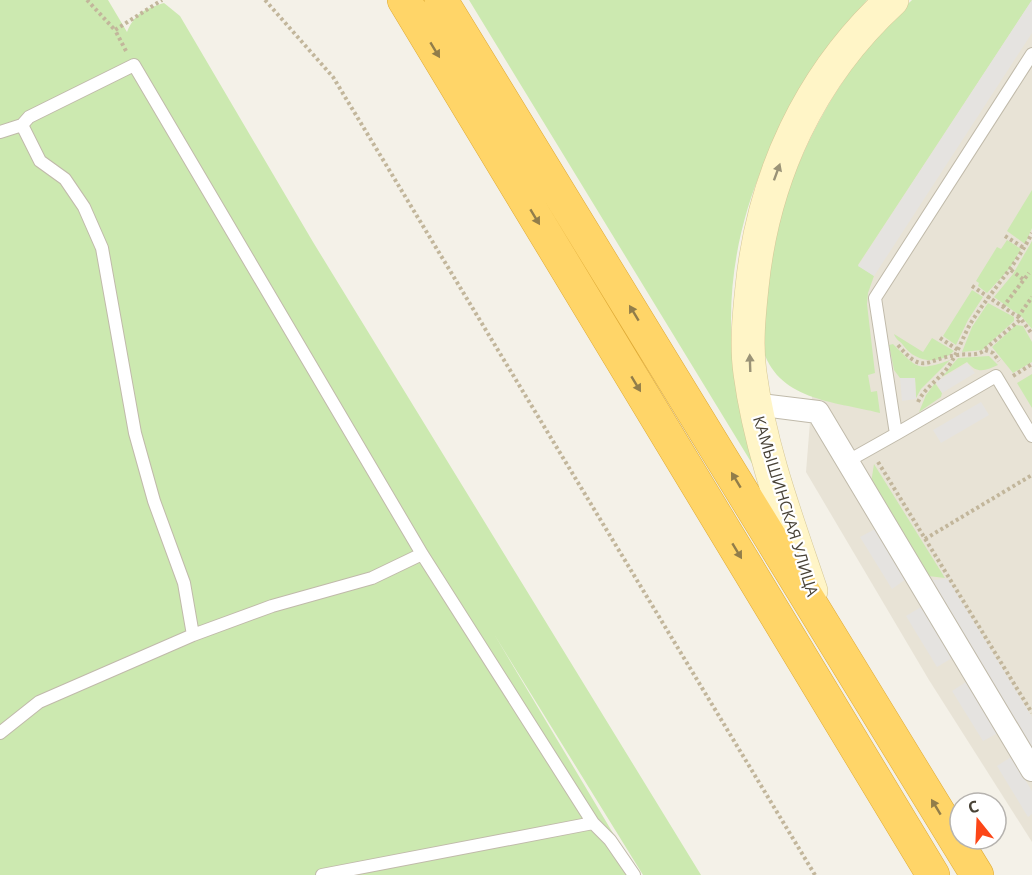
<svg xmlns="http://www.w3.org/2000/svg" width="1032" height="875" font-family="'Open Sans',sans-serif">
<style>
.residential{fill:#e8e3d6}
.green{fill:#cce9b0}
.parking{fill:#e5e3e0}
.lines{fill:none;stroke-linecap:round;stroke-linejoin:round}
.lane-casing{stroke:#c0baaa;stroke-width:14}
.street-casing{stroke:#c0baaa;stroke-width:24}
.secondary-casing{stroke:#d5c797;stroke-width:34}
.highway-casing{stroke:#dfab37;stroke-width:34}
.path{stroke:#c2b69b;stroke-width:4;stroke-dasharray:3 3;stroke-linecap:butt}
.lane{stroke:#fff;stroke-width:12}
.street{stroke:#fff;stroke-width:22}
.secondary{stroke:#fff5c7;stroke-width:33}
.highway{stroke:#ffd568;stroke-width:33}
.oneway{fill:#917d4a}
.oneway2{fill:#9a9377}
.labels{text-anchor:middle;stroke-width:4.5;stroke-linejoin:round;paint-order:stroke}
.street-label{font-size:16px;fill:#484236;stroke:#fff}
</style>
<rect width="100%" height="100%" fill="#f4f1e8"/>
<path class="residential" d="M973 0H1032V842L929 680 806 472 828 196Z"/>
<path class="green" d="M0 0H108L127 32C135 13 145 9 164 3L180 16 313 242 701 875H643L494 634 638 875H0Z
M469 0H867C778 109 714 230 735 375 740 412 755 450 765 485Z
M912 0H1032L858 265 874 276 868 293 867 304 875 373 868 375 871 392 877 391 880 413C832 401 773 400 761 342 766 305 768 266 774 229 777 214 785 199 790 186 817 114 856 53 912 0Z
M1032 190V228L1025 244 1007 231Z
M1007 240 1021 249 1010 268 987 293 978 286 979 283 976 281 997 247 1001 249Z
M1032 241V329L1022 317 994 297 1013 274Z
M972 290 983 297 968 320 956 345 943 336Z
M988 303 1014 317V321L982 350 962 352 972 327Z
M1016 325 1023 326 1032 342V362L1013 373 992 347Z
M894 334 923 352 932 338 954 351C938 366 915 362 903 345 899 340 896 340 894 334Z
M893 344C916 366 915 373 950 360L921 389 916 398 915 378H900L894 370 889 345Z
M989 356 998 365C985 371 977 374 967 362L942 377 958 358Z
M1032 374V408L1017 383Z
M935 383 942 393 941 397 919 412 926 395Z
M874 464 945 578 928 576 871 483Z"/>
<path class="parking" d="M1032 0V33L874 276 858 266Z
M967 363 975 373 942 393 936 382Z
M900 378H915L916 399 902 401Z
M981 402 989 415 941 443 933 430Z
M875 529 906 579 892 589 860 537Z
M948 579 1032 717V750L928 580Z
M921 607 952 658 937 667 906 616Z
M966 682 998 733 983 741 952 691Z
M1011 757 1032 791V814L1028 817 997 766Z"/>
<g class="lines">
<defs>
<path id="lane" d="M1032 54 875 298 896 434 996 376 1032 436
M22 125 40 161 65 179 84 207 102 248 135 433 154 501 184 583 193 635
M0 132 22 125 29 117 134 65 422 554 593 823 610 840 634 875
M848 461 896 434
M0 733 39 702 193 635 272 606 372 578 422 554
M322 875 593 823"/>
<path id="street" d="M754 404 818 412 1032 770"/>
<path id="secondary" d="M811 591C787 520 760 448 750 373 746 345 749 315 752 287 763 177 810 75 892 0"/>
<path id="highway" d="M404 0 933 875
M441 0 977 875"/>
</defs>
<use href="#lane" class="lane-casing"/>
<use href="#street" class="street-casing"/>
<use href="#secondary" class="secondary-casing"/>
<use href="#highway" class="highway-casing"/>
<path class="path" d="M87 0 115 30
M265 0 333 77 815 875
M126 51 115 30 162 0
M1005 236 1024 248
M1011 270 1024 280
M972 286 1021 319
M1003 307 1029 273
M1018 317 1032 297
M940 338 958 350
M898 345C924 376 925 359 957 355 967 353 976 357 985 350L993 353 999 361
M985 349 1021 319 1032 334
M1013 376 1032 364
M918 402C925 387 939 380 948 367 958 353 963 336 972 321 991 291 1016 266 1032 233
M878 462 1032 713
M925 539 1032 475"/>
<use href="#lane" class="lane"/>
<use href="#street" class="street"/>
<use href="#secondary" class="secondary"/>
<use href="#highway" class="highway"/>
</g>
<defs><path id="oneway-solid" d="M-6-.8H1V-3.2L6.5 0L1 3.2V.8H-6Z" transform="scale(1.5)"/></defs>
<g class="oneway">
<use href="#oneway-solid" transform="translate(435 50) rotate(59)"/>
<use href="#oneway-solid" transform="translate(535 217) rotate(59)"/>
<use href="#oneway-solid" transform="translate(634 313) rotate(-121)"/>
<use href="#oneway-solid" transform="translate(636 384) rotate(59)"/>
<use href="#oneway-solid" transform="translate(736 480) rotate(-121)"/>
<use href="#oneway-solid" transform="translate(737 551) rotate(59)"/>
<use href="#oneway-solid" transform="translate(936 807) rotate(-121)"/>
</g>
<g class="oneway2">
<use href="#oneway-solid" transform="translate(777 172) rotate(-70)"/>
<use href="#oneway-solid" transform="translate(750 363) rotate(-92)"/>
</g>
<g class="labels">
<g class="street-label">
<text transform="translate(786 506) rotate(73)" y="6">КАМЫШИНСКАЯ УЛИЦА</text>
</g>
</g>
<g transform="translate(978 821) rotate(342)"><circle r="28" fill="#ffffff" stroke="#b6b3af" stroke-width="1.5"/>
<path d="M0-4.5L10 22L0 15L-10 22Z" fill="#fc4617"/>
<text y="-9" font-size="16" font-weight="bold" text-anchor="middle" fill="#484236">С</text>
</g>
</svg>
